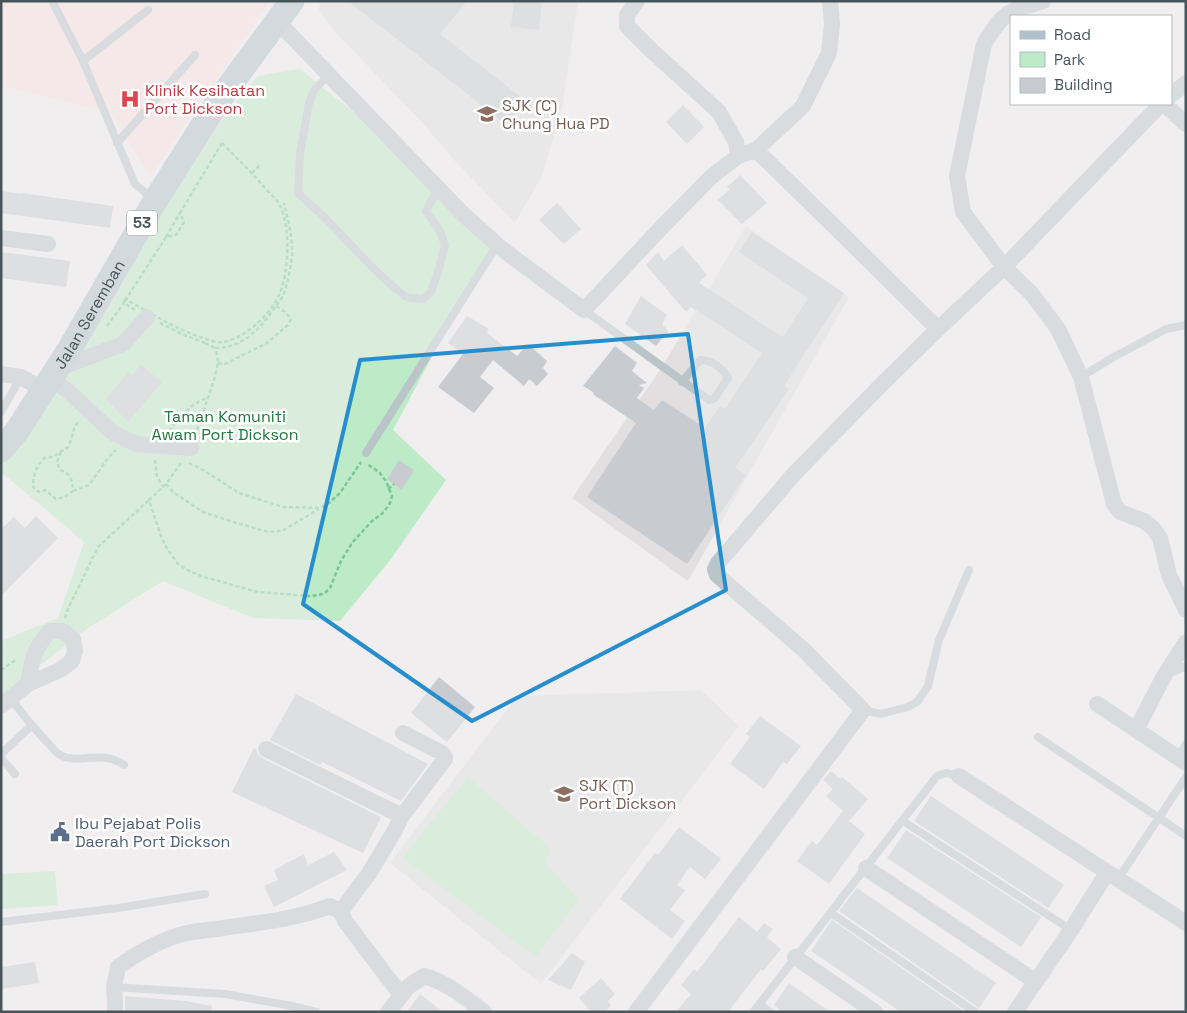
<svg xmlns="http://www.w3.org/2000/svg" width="1187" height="1013" font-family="'Space Grotesk',sans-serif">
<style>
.education{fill:#e1dfdf}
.medical{fill:#f9dfe2}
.green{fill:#beebc7}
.building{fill:#c8ccd0}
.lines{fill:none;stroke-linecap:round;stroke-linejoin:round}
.path{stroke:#79c792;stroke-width:2.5;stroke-dasharray:4 2.5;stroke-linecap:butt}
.service{stroke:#bac5ca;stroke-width:8}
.minor{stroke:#bac5ca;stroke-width:16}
.primary{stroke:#afc2cb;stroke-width:25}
.marked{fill:none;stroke:#278ecd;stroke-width:4;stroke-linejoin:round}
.labels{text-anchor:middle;stroke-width:5;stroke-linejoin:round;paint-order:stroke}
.shield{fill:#fff;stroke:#7e878c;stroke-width:1}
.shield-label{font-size:15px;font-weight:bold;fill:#47545a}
.health-label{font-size:16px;fill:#be3a42;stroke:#fff;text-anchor:start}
.education-label{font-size:16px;fill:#785e54;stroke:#fff;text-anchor:start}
.street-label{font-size:16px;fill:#47545a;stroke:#fff}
.park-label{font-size:16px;fill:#1d7639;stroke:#fff}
.service-label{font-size:16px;fill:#4e5e75;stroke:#fff;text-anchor:start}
</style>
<rect width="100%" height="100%" fill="#f0eeee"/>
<path class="education" d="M320 1H578L562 109 542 176 515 223 453 159 419 119 333 30 319 10Z
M746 226 849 297 688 581 572 498 662 367Z
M701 690 739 726 541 984 390 863 517 696Z"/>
<path class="medical" d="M1 1H270L150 176 111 113 1 86Z"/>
<path class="green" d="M300 69 352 111 491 246 393 430 446 480 391 559 340 621 253 618 163 581 88 628 1 696V641L58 618 84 542 1 472V463L24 433 168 198 233 105 258 76Z
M468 777 550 848 546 864 579 899 536 957 402 858Z
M55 871 58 905 1 909V874Z"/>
<path class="building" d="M348 1H467L440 34 526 101 507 125Z
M514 1H542L539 30 511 27Z
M683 105 704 127 687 144 666 122Z
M740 175 767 203 742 224 718 200 730 189 727 187Z
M1 191 22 194V193L113 206 110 228 1 213Z
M557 203 581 229 564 244 539 220Z
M752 232 844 293 784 386 789 389 735 468 746 475 687 564 587 497 636 423 594 395 593 392 583 386 615 346 637 363 632 371 647 383 639 385 644 388 637 398 654 410 662 400 705 428 720 406 725 409 762 353 691 307 686 312 646 265 658 252 664 261 682 245 707 275 699 283 783 337 808 298 739 252Z
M1 252 70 261 66 287 1 278Z
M641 296 667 315 662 324 668 331 656 346 625 324Z
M467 316 489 329 487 333 517 356 528 344 547 361 543 368 548 374 537 386 529 379 524 386 493 360 480 377 494 388 474 413 438 387 463 354 448 343Z
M141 365 162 382 128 422 106 399 128 372 132 375Z
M399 460 414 470 402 490 387 479Z
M36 516 58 538 1 596V529L14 517 25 528Z
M439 677 475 707 447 742 411 713Z
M296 694 428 764 401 801 322 762 320 765 270 740Z
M760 716 801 746 787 764 783 762 764 789 730 764 750 737 746 734Z
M254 748 256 749 258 755 262 758 381 817 363 853 232 792Z
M831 771 840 779 842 777 868 799 849 821 865 834 829 884 797 861 812 841 817 845 843 811 826 796 833 789 823 780Z
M931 796 1064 885 1048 908 914 821Z
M679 827 721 859 705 879 690 867 677 885 685 890 670 910 685 921 672 939 620 899 655 853 658 855Z
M906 830 1041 917 1021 947 887 858Z
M334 852 347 870 274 907 264 886 278 880 274 870 304 854 308 865Z
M857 888 996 983 979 1008 839 911Z
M739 917 757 932 764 923 773 929 767 937 781 949 763 971 761 969 728 1012H676L691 994 681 985 694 969 697 972Z
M832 920 965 1012H901L811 951Z
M572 953 585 962 571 990 548 980Z
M35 962 39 983 1 989V967Z
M601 978 615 994 608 1001 611 1005 605 1012H591L579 998Z
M789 983 830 1012H783L774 1005Z
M420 994 443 1012H407Z
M125 996 185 1001 212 1006 211 1012H125Z"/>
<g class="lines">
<path class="path" d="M222 143C237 158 252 173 266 189 270 194 276 198 279 204 291 225 289 270 280 293 272 313 244 340 222 342 216 343 209 340 203 338 176 329 151 314 126 299L166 237 176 235 184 222 180 213Z
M252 173 260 165
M166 237 180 213
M125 299 124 303 135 310
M160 323 182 334 205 343 207 339
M107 326 124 303
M205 343 215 348
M218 363 225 364 267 343 288 325 291 319 285 312 276 306
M169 431C180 417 190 404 207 398
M195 436 214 380 218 363 216 348C242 348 260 329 274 309 277 304 282 299 284 293 287 287 291 263 292 256 293 238 288 220 284 203
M61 452 57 462 60 470C71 474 72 479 73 491L64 497 56 499 45 490 39 492 33 487C33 475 36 467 44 458L53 457 69 446 75 426 80 420
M155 460 157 476 163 487
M181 463 166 484 149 500 162 539 168 550 178 564 191 572 204 577 258 592 309 596 319 595 325 593 330 588 341 561 352 543 371 522 384 512 390 503 392 496 386 481 379 472 367 464
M189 463 203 470 239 493 283 507 320 508 329 503 340 493 361 462
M166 484 173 492 203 512 233 522 269 532 282 531 319 509
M388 489 394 484
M73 491 89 485 108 458 116 450
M65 618 68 609 98 547 149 500
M1 670 17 659"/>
<path class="service" d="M52 1 83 61 135 184 152 198
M83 61 148 10
M329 75 314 90 309 103 300 154 298 193 325 218 377 272 395 288 406 297 423 299 431 292 438 272 445 245 440 231 426 211 438 189
M117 143 195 55
M584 310 709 400 714 399 728 378C724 369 710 359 700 360L682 382
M1081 377 1112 358 1166 329 1186 325
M1 412 21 377
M366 453 497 245
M1170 673 1186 666
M11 699C23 714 35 730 49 744 52 747 56 753 60 755 79 765 101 749 124 765
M863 710 881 714 908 707 918 701 928 686 939 640 969 570
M1038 737 1186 836
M1 754 32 725
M1 758 15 774
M1177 758 1186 744
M903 821 1071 930
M1118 879 1186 777
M831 913 975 1012
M1 922 118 908 205 894
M114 987 225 994 292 1006 316 1012
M759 1004 770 1012
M753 1012 937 776 946 773 959 776"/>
<path class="minor" d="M637 1 627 15V26L651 50 719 112 736 142 738 156
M1043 1C1032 5 1019 7 1009 13 998 20 991 33 984 44L957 176 963 212 1004 267 1031 293 1058 329 1081 377 1114 504 1120 512 1144 521 1153 528 1160 538 1169 575 1186 610
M277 21 463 214 502 249 584 310 661 228 711 177 738 156 756 150 803 106 829 53 832 24 830 1
M1171 95 1186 83
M1164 104 1186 124
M756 150 836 228 938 329
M1 238 48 244
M57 369 123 344 147 317
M1 374 21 377 44 390
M51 379 68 391 113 433 136 444 191 448
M1097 704 1186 763
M1 706 28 684 60 670 72 661 75 651 73 639 63 631H50C33 649 32 660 28 684
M1136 730 1164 676 1186 642
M266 749 402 816
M959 776 1186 923
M866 868 1035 981
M795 957 875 1012
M401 995 345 921 341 912 357 889 368 875 394 832 402 816 445 759V757L442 753 403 733
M115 1012V1000L114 987 118 967C139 952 161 939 187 933 197 931 207 930 217 929 255 923 294 920 330 906L341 912
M388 1012 409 986 424 976C448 983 464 997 484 1012
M636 1012 863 710 804 650 717 575 715 569 718 563 794 474 880 386 938 329 1004 267 1161 104
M1015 1012 1071 930 1107 873"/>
<path class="primary" id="s1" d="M1 450 17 431 69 350 155 201 219 100 292 1"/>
</g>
<path d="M0 0H1187V1013H0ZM688 334 726 590 472 721 303 604 360 360Z" fill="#f0eeee" fill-opacity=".55" fill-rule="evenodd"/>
<path class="marked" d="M688 334 726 590 472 721 303 604 360 360Z"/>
<defs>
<symbol id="hospital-bare" viewBox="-9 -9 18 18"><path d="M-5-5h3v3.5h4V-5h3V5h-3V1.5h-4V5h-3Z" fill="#e0444e" stroke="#fff" stroke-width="2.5" paint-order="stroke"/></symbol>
<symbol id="school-bare" viewBox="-9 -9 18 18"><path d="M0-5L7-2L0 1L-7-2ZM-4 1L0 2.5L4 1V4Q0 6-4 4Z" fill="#8d6e63" stroke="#fff" stroke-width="2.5" paint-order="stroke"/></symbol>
<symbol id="civic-bare" viewBox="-9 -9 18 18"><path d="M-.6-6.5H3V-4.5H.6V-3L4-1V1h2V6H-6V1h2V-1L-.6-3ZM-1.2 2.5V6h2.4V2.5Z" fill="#5c6f8a" stroke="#fff" stroke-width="2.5" paint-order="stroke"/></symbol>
</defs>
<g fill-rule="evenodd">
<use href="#hospital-bare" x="116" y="85" width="28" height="28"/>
<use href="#school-bare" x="473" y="100" width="28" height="28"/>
<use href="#school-bare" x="550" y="780" width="28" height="28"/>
<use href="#civic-bare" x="46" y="818" width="28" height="28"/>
</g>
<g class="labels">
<rect class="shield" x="127" y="210.5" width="30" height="25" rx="4"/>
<g class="shield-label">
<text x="142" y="228">53</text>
</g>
<g class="health-label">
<text x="145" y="96">Klinik Kesihatan<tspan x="145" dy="18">Port Dickson</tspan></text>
</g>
<g class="education-label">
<text x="502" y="111">SJK (C)<tspan x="502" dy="18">Chung Hua PD</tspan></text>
<text x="579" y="791">SJK (T)<tspan x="579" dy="18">Port Dickson</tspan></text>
</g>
<g class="street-label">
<text dy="6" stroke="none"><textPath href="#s1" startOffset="162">Jalan Seremban</textPath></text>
</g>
<g class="park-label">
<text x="225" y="422">Taman Komuniti<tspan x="225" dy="18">Awam Port Dickson</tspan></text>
</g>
<g class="service-label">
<text x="75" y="829">Ibu Pejabat Polis<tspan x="75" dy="18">Daerah Port Dickson</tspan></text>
</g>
</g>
<rect width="1187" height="1013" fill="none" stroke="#47545a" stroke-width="5"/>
<rect x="1010" y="15" width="162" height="90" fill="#ffffff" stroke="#b5bbbd"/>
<rect x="1020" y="31" width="25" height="8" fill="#afc2cb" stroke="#b5bbbd"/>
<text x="1054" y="40" font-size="15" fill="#47545a">Road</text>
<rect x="1020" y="52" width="25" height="15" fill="#beebc7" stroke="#b5bbbd"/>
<text x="1054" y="65" font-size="15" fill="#47545a">Park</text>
<rect x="1020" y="78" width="25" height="15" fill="#c8ccd0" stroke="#b5bbbd"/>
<text x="1054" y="90" font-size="15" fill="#47545a">Building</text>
</svg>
